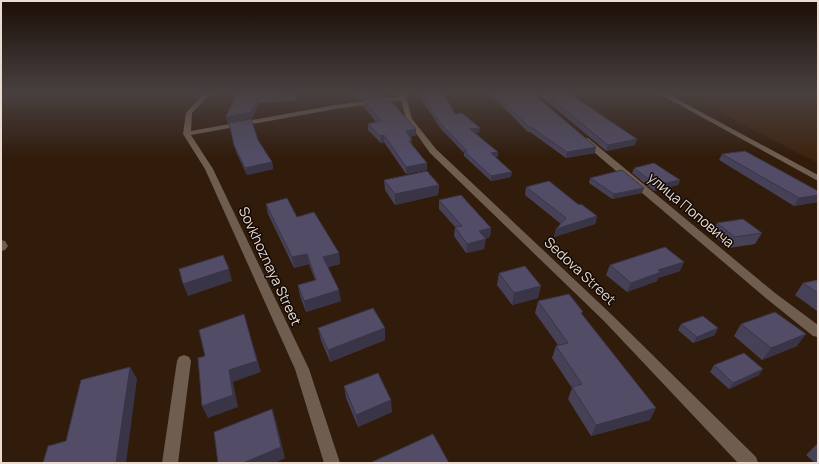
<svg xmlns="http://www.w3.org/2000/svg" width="819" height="464" font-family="Manrope,sans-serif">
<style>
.built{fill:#3e230e}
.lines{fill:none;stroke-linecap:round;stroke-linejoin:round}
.minor{fill:#6f5e50;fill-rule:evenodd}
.wall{fill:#474158}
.shaded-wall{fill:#393547}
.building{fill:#524c66;stroke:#393547}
.labels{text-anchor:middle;stroke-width:3;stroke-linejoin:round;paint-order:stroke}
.street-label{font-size:14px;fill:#ebdcd2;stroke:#120904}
</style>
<rect width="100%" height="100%" fill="#311c0c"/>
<path class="built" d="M680 92H818V163Z"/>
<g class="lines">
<path class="minor" d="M205 92H212L192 113 191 131 335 105 400 97 399 92H405L412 119 436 149 612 315 756 457 758 463H738L604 321 430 153 406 119 401 100 335 109 191 135 213 169 309 369 340 463H324L295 369 205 169 183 134 186 113Z
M656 92H664L818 175V181Z
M582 138H588L775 293 818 325V337L813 336 767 299 582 142Z
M1 240 5 241 8 246 5 250 1 251Z
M184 355 189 357 191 361 178 463H162L177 361 179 357Z"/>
</g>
<path class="wall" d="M296 92V101L259 103 252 118 228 123 226 117 237 93Z
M352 92H380L381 94 382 98 359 101Z
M419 92 455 114 479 133H475L498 157H495L511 177 491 181 464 156V153L441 129 419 96Z
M488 92H531L595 153 566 158 530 132H528Z
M536 92H567L635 145 606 151Z
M363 100 416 129V135L410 137 412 140V145L427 170 406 174 384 142 381 143 368 130V124L376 122 364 107Z
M229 123 258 140 272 162 273 169 247 175 236 152Z
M722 154 818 191V202L794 206 719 160Z
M634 168 680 180 678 185 654 191 632 173Z
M590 178 642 193 612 199 589 183Z
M384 180 439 185 438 195 395 205 385 190Z
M526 187 579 205 597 216 595 224 554 237 556 229 561 224 525 195Z
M439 200 491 228 490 237 485 239 484 249 466 253 454 236 455 227 439 209Z
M266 204 297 217 339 253 340 264 328 267 341 301 306 312 300 296 298 285 315 280 309 264 294 268 268 214Z
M717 223 762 233 755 244 729 248 712 234Z
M610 265 680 271 658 278 657 281 627 292 606 275Z
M499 273 538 298 512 305 497 285Z
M818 280V311H817L795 295 803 283Z
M538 301 582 315 650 420 591 436 568 399 572 388 552 358 556 346 558 345 535 313Z
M681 324 715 335 693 343 678 330Z
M741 324 797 346 762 360 734 336Z
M318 328H385V340L330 362 321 340Z
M714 365 759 375 729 389 710 372Z
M344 386 392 412 358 427 346 398Z
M818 443V463H815L806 455Z"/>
<path class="shaded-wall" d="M381 94 382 98 359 101V96Z
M258 97 259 103 252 118 228 123 226 117Z
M480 128 479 133 470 134V129Z
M416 129V135L406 137V131Z
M384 135V142L381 143 380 136Z
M637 139 635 145 606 151 608 145Z
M412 140V147L409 141Z
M596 147 595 153 566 158 567 152Z
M498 152V157L490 158 491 153Z
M272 162 273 169 247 175 245 168Z
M427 163V170L406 174V167Z
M512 172 511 177 491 181V176Z
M680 180 678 185 654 191 656 185Z
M439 185 438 195 395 205V194Z
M644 188 642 193 612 199 614 194Z
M818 195V202L794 206 799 198Z
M597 216 595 224 554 237 556 229Z
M491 228 490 237 478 240 479 231Z
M486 239 484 249 466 253 467 244Z
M339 253 340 264 325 268 323 257Z
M307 254 309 264 294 268 292 257Z
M684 262 680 271 658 278 657 281 627 292 631 283 658 270Z
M229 269 232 281 188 296 183 284Z
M541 286 538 298 512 305 514 293Z
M339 290 341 301 306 312 304 301Z
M244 314 261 372 233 382 238 407 208 418 202 406 229 370Z
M385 328V340L330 362 328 350Z
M718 328 715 335 693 343 697 337Z
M806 334 797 346 762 360 771 348Z
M130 367 137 379 126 463H116Z
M763 369 759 375 729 389 733 383Z
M391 400 392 412 358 427 356 415Z
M656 408 650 420 591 436 596 425Z
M272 409 276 421 285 458 275 463H243Z"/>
<path class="building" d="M240 92H295V95L258 97 251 112 226 117 237 93H239Z
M355 92H380L381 94 359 96Z
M419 92H443L455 114 462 113 480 128 470 129 498 152 491 153 512 172 491 176 464 151H467L441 124Z
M493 92H531L596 147 567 152 531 127H529Z
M543 92H567L637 139 608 145Z
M387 97 416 129 406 131 412 140 409 141 427 163 406 167 384 135 380 136 368 124 381 121 363 100Z
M251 119 258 140 272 162 245 168 234 145 229 123Z
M745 151 818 191V195L799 198 722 154Z
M654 163 680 180 656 185 634 168Z
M622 170 644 188 614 194 590 178Z
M427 171 439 185 395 194 384 180Z
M549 181 579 205 581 204 597 216 556 229 566 218 526 187Z
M461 195 491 228 479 231 486 239 467 244 455 227 462 226 439 200Z
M287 198 297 217 314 212 339 253 323 257 339 290 304 301 298 285 316 280 307 254 292 257 266 204Z
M743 219 762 233 735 237 717 223Z
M665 247 684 262 658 270 661 272 631 283 610 265Z
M223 255 229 269 183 284 179 269Z
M525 266 541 286 514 293 499 273Z
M818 280V293L803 283Z
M569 294 583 312 581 313 656 408 596 425 572 387 582 384 556 346 568 343 538 301Z
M373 308 385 328 328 350 318 328Z
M775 312 806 334 771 348 741 324Z
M244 314 257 361 229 370 233 395 202 406 198 358 205 356 199 330Z
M703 316 718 328 697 337 681 324Z
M744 353 763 369 733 383 714 365Z
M130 367 116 463H43L48 446 66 441 81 380Z
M378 373 391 400 356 415 344 386Z
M272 409 281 447 243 463H218L214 432Z
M433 434 449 463H370Z"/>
<linearGradient id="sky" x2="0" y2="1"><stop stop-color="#1b0f07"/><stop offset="0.59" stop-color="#484040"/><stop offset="1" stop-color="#484040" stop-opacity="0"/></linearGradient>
<rect width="819" height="157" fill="url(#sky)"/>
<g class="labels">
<g class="street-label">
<text transform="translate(691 210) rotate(40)" y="5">улица Поповича</text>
<text transform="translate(270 266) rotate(65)" y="5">Sovkhoznaya Street</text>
<text transform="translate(580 271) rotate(43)" y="5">Sedova Street</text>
</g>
</g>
<rect width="819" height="464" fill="none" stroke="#ebdcd2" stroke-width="4"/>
</svg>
